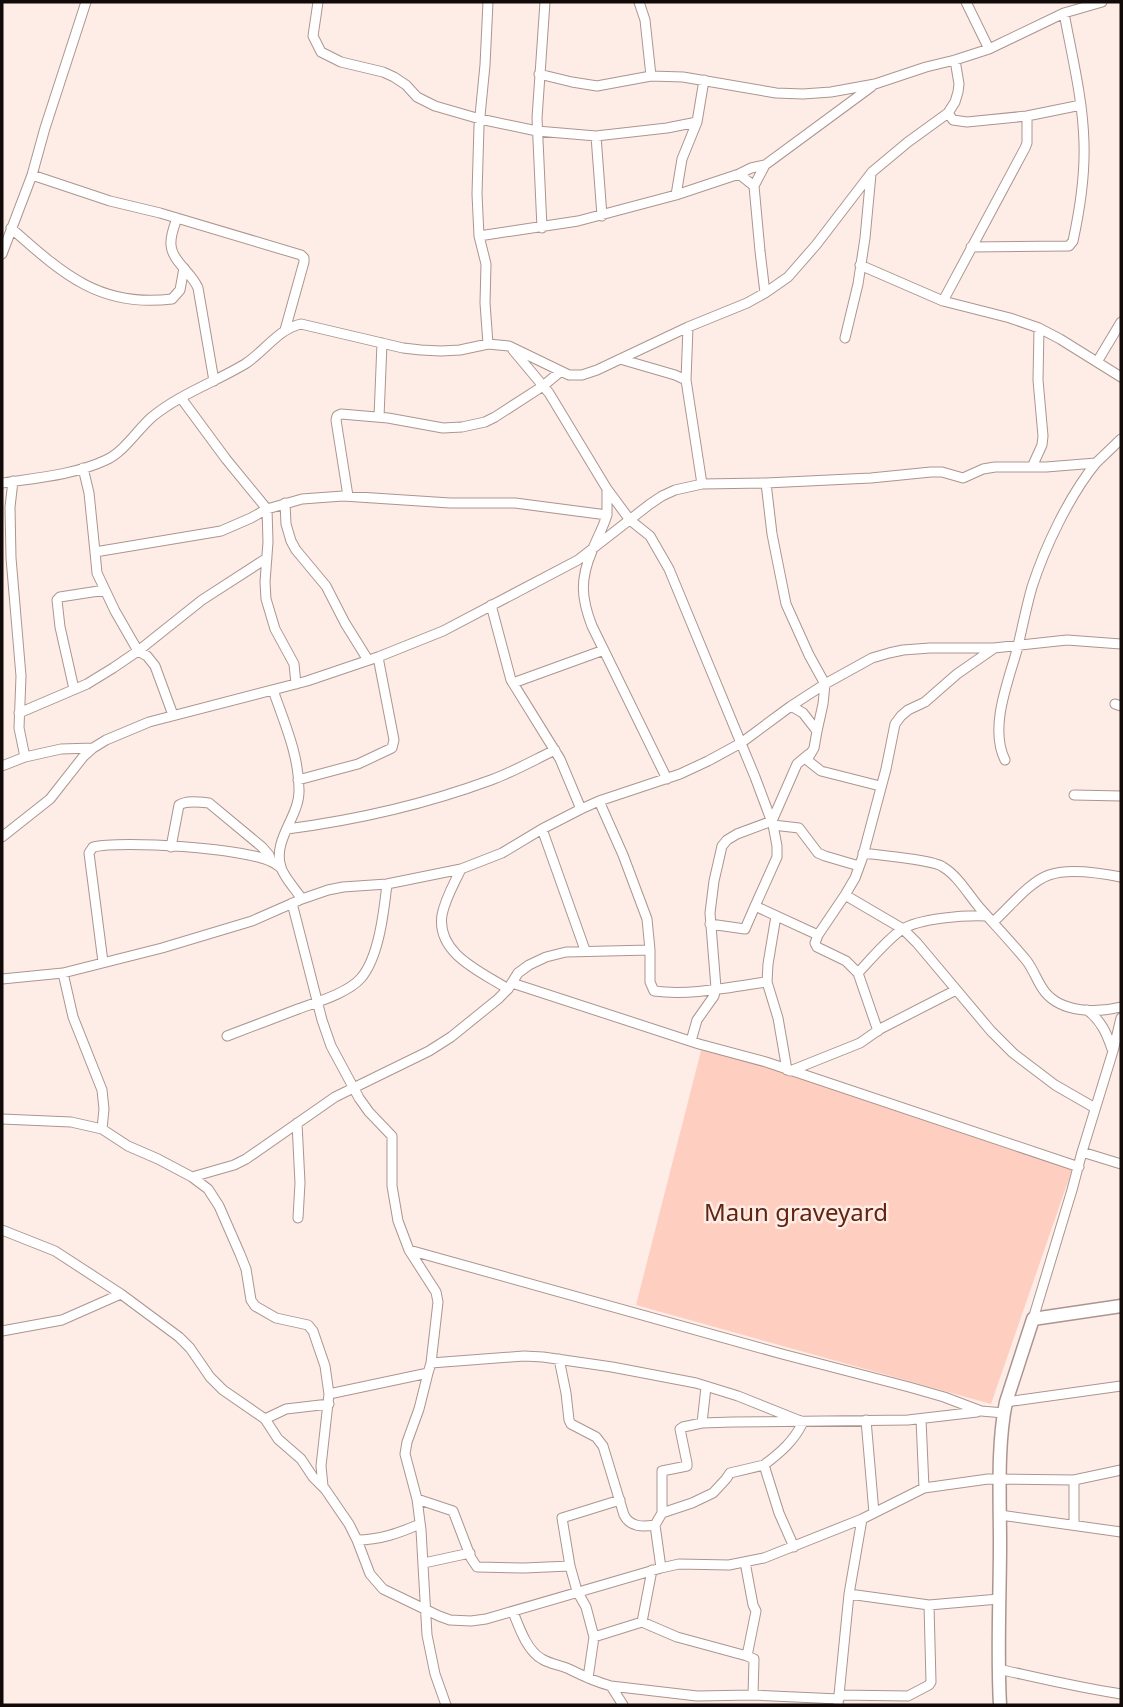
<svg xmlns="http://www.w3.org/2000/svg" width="1123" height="1707" font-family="'Noto Sans',sans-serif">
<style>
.green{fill:#fecfc0}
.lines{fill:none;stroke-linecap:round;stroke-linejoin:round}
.street-casing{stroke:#ab968f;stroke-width:11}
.secondary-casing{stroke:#ab968f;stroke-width:15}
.street{stroke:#fff;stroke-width:9}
.secondary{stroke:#fff;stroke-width:12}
.labels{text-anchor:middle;stroke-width:5;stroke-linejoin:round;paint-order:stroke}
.park-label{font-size:24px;fill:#62240f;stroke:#feece6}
</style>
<rect width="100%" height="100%" fill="#feece6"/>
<path class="green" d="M703 1043 1073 1167 991 1404 636 1305Z"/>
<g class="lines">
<defs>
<path id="street" d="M318 2 313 36 321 52 341 62 383 72 394 77 406 85 417 97 435 106 480 119 537 131 596 136 667 128 697 122 704 80
M639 2 645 20 651 76
M966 2 989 49
M539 74 572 82 597 86 651 76 683 77 776 93 803 94 831 92 875 84 926 67 955 60 989 49 1064 13 1102 2
M948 113 953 120 967 122 1027 116 1081 105
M697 122 682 159 676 195 739 174 751 168 765 165 871 87
M596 136 602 216
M739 174 754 186 760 251 765 293
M32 175 110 201 160 213 301 255 304 258V262L285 330
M754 186 765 165
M177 218C174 227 170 236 171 245 172 261 192 273 198 288L214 381
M11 228C62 273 99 308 172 299L180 290 184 268
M542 228 537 118 545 2
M479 236 578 221 676 195
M971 247 1069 246 1073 241C1080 209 1085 176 1084 143 1083 100 1072 56 1064 13
M2 254 32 175 45 128 86 2
M860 265 943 301 1010 318 1039 328 1060 339 1121 377
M943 301 1025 148 1027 143V116
M845 338 858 284 865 238 871 174
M488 344 485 303 486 264 479 236 477 194 479 126 485 65 488 2
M513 350 549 393 607 489 630 520 650 536 669 569 755 777 773 825 799 828 818 853 825 856 859 866
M620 359 675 375 686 380 702 484
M1097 362 1121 322
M686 380 688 327
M181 398 226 459 267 509 302 499 343 496 450 503H515L607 515V489
M379 417 382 343
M1032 467 1042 445 1043 436 1038 380 1039 328
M83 468 89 493 95 552
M13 481 10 507 11 558 21 676 19 728 25 757
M2 483C36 478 74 475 106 460 125 451 137 430 152 417 180 394 215 382 245 364 264 352 278 329 301 324L403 348 421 350 441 351 460 350 488 344 509 346 569 375H582L597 370 688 327 747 303 765 293 788 277 816 245 872 172 908 142 948 113 955 102 958 92 959 84 955 60
M766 483 772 534 786 604 809 655 825 684 823 704 817 731
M348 496 336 420 337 416 341 414 388 418 443 428 462 427 485 422 495 417 543 386 561 371
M285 503 286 524 291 541 296 550 326 586 345 623 368 660
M607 515C603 528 597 538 592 551 580 579 581 598 592 626L667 779
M491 605 511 680 560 759 581 809
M993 649 957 674 925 702 908 710 901 716 895 724 886 769 862 859 855 878 845 895 903 929 917 943 991 1031 1013 1053 1055 1085 1095 1108
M513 683 604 650
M74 689 60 627 57 600 60 597 105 590
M273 690C284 722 299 755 299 790 300 816 272 840 281 867 283 876 296 890 302 899
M1115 704 1121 706
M791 706 803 713 817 731 814 748 807 760 821 771 880 786
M19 713 87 684 113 668 138 651 202 600 267 558
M173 715 155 666 147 656 138 651 115 611 97 573 95 552 221 531 251 518 267 509 268 542 265 582 266 599 275 629 294 664 296 684
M1005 760C989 728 1008 682 1017 650 1022 629 1026 608 1032 587 1045 547 1069 496 1096 463
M2 766 25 757 61 749 93 748
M298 780 358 764 392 748 394 740 378 657
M1074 795 1121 796
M599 801 623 855 647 919 650 950V982L654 991C691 996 730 987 767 982L768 964 776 916
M773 825 777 846V857L755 906 818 935 815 943 817 947 846 961 858 973
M287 829C356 820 426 804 491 780 513 772 534 760 555 750
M542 829 585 950
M2 837 50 799 83 757 93 748 106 740 149 722 307 681 378 657 443 631 578 560 650 504 662 496 675 490 702 484 766 483 871 478 931 472H942L963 478 983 469 995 467H1046L1096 463 1121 439
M171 847 179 805C187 800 200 802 209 803L262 847 269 855 271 861
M863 853C878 855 934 860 943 867 958 876 968 894 979 907 995 925 1011 942 1026 960 1034 970 1037 982 1045 992 1062 1013 1097 1013 1121 1007
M461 869C454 884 445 899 442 915 436 954 482 972 508 989
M292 903 322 1020 331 1046 359 1098 369 1112 392 1136V1186L398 1221 409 1250 436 1292 438 1302 431 1363
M993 922C1009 908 1029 882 1049 875 1068 868 1101 873 1121 877
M710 924 745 929 755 906
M818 935 845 895
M103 962 89 853 93 847C122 840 245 848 272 862 275 863 278 866 281 868
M63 973 73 1017 102 1090 104 1109 102 1129
M2 979 63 973 162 948 252 921 302 899 328 890 343 887 387 884 461 869 502 853 542 829 581 809 599 801 680 774 708 761 741 743 791 706 825 684 872 658 889 653 903 650 930 648H994L1067 640 1121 644
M767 982 778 1018 787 1070
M512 983 699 1044 766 1062 1079 1167
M1087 1010C1101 1020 1107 1034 1112 1049
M878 1031 858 973C871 959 886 941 901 930 919 918 966 915 987 916
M227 1036C251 1027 274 1018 298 1009 317 1002 348 993 361 978 379 957 384 911 387 884
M691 1041 697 1020 714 996 716 988 710 913 714 881 722 846 727 840 737 834 772 821 797 764 809 754
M790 1071 860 1043 880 1029 956 990
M2 1119 71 1122 102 1129 128 1146 158 1159 192 1177 208 1189 219 1206 240 1254 246 1269 251 1300 255 1306 276 1318 308 1325 313 1331 325 1366 329 1394 321 1466 323 1486
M297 1123 300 1183 298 1218
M1082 1152 1121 1164
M192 1177 234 1165 246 1159 335 1097 429 1051 451 1037 498 999 508 989 518 973 529 965 546 957 566 952 650 950
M2 1230 55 1251 121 1294 179 1337 190 1348 210 1377 223 1390 265 1419 278 1439 301 1459 313 1477 325 1489 349 1524 357 1540 370 1574 383 1589 439 1616 450 1620 471 1621 486 1619 661 1568 679 1564 729 1565 764 1558 862 1519 924 1488 988 1479 1074 1480 1121 1470
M409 1250 782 1354 909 1387 944 1397 981 1411 1004 1413
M1033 1319 1072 1190 1082 1152 1113 1051 1121 1018
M2 1331 62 1320 121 1294
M559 1359 566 1393 569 1420 571 1424 596 1437 603 1446 624 1515C630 1527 642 1527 655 1525L662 1513 692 1503 713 1493 726 1479 730 1473 764 1465
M428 1373 419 1409 407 1442 405 1454 417 1499 421 1530 427 1635 435 1674 446 1705
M329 1394 428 1373 431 1363 524 1356 543 1357 612 1367 696 1383 738 1396 803 1422
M1006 1402 1121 1386
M265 1419 286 1409 329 1404
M921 1419 924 1488
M866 1420 874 1513
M702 1423 706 1387
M417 1499 453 1511 471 1558 477 1567 524 1568 570 1566 577 1591 586 1607 594 1637 588 1678
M662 1513V1471L687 1466V1463L680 1429 683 1427 702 1423 733 1422 908 1420 977 1412
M1000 1515 1121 1532
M655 1525 661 1568
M1074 1525V1480
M357 1540C380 1540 399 1533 420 1524
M794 1547 779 1513 764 1465C781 1452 794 1441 803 1422
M745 1562 753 1605 756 1611 747 1656 754 1659 753 1695
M424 1563 470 1553
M570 1566 562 1518 620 1500
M849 1594 929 1605 999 1599
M513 1612C519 1627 527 1651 542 1659 550 1664 560 1665 569 1669 583 1676 596 1682 611 1686L697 1696 753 1695 839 1699
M642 1622 652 1570
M594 1637 642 1622 677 1637 747 1656
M998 1669C1039 1678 1080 1688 1121 1694
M611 1686 623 1705
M839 1695 908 1696 929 1685 931 1682 929 1605
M838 1705 849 1594 862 1519"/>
<path id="secondary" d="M1000 1705C997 1651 1000 1597 1000 1543 1000 1498 997 1445 1006 1402L1033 1319 1121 1306"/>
</defs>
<use href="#street" class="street-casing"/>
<use href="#secondary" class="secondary-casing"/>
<use href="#street" class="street"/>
<use href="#secondary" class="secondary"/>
</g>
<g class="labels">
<g class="park-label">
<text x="796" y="1221">Maun graveyard</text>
</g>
</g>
<rect width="1123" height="1707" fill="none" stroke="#110a08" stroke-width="7"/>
</svg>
